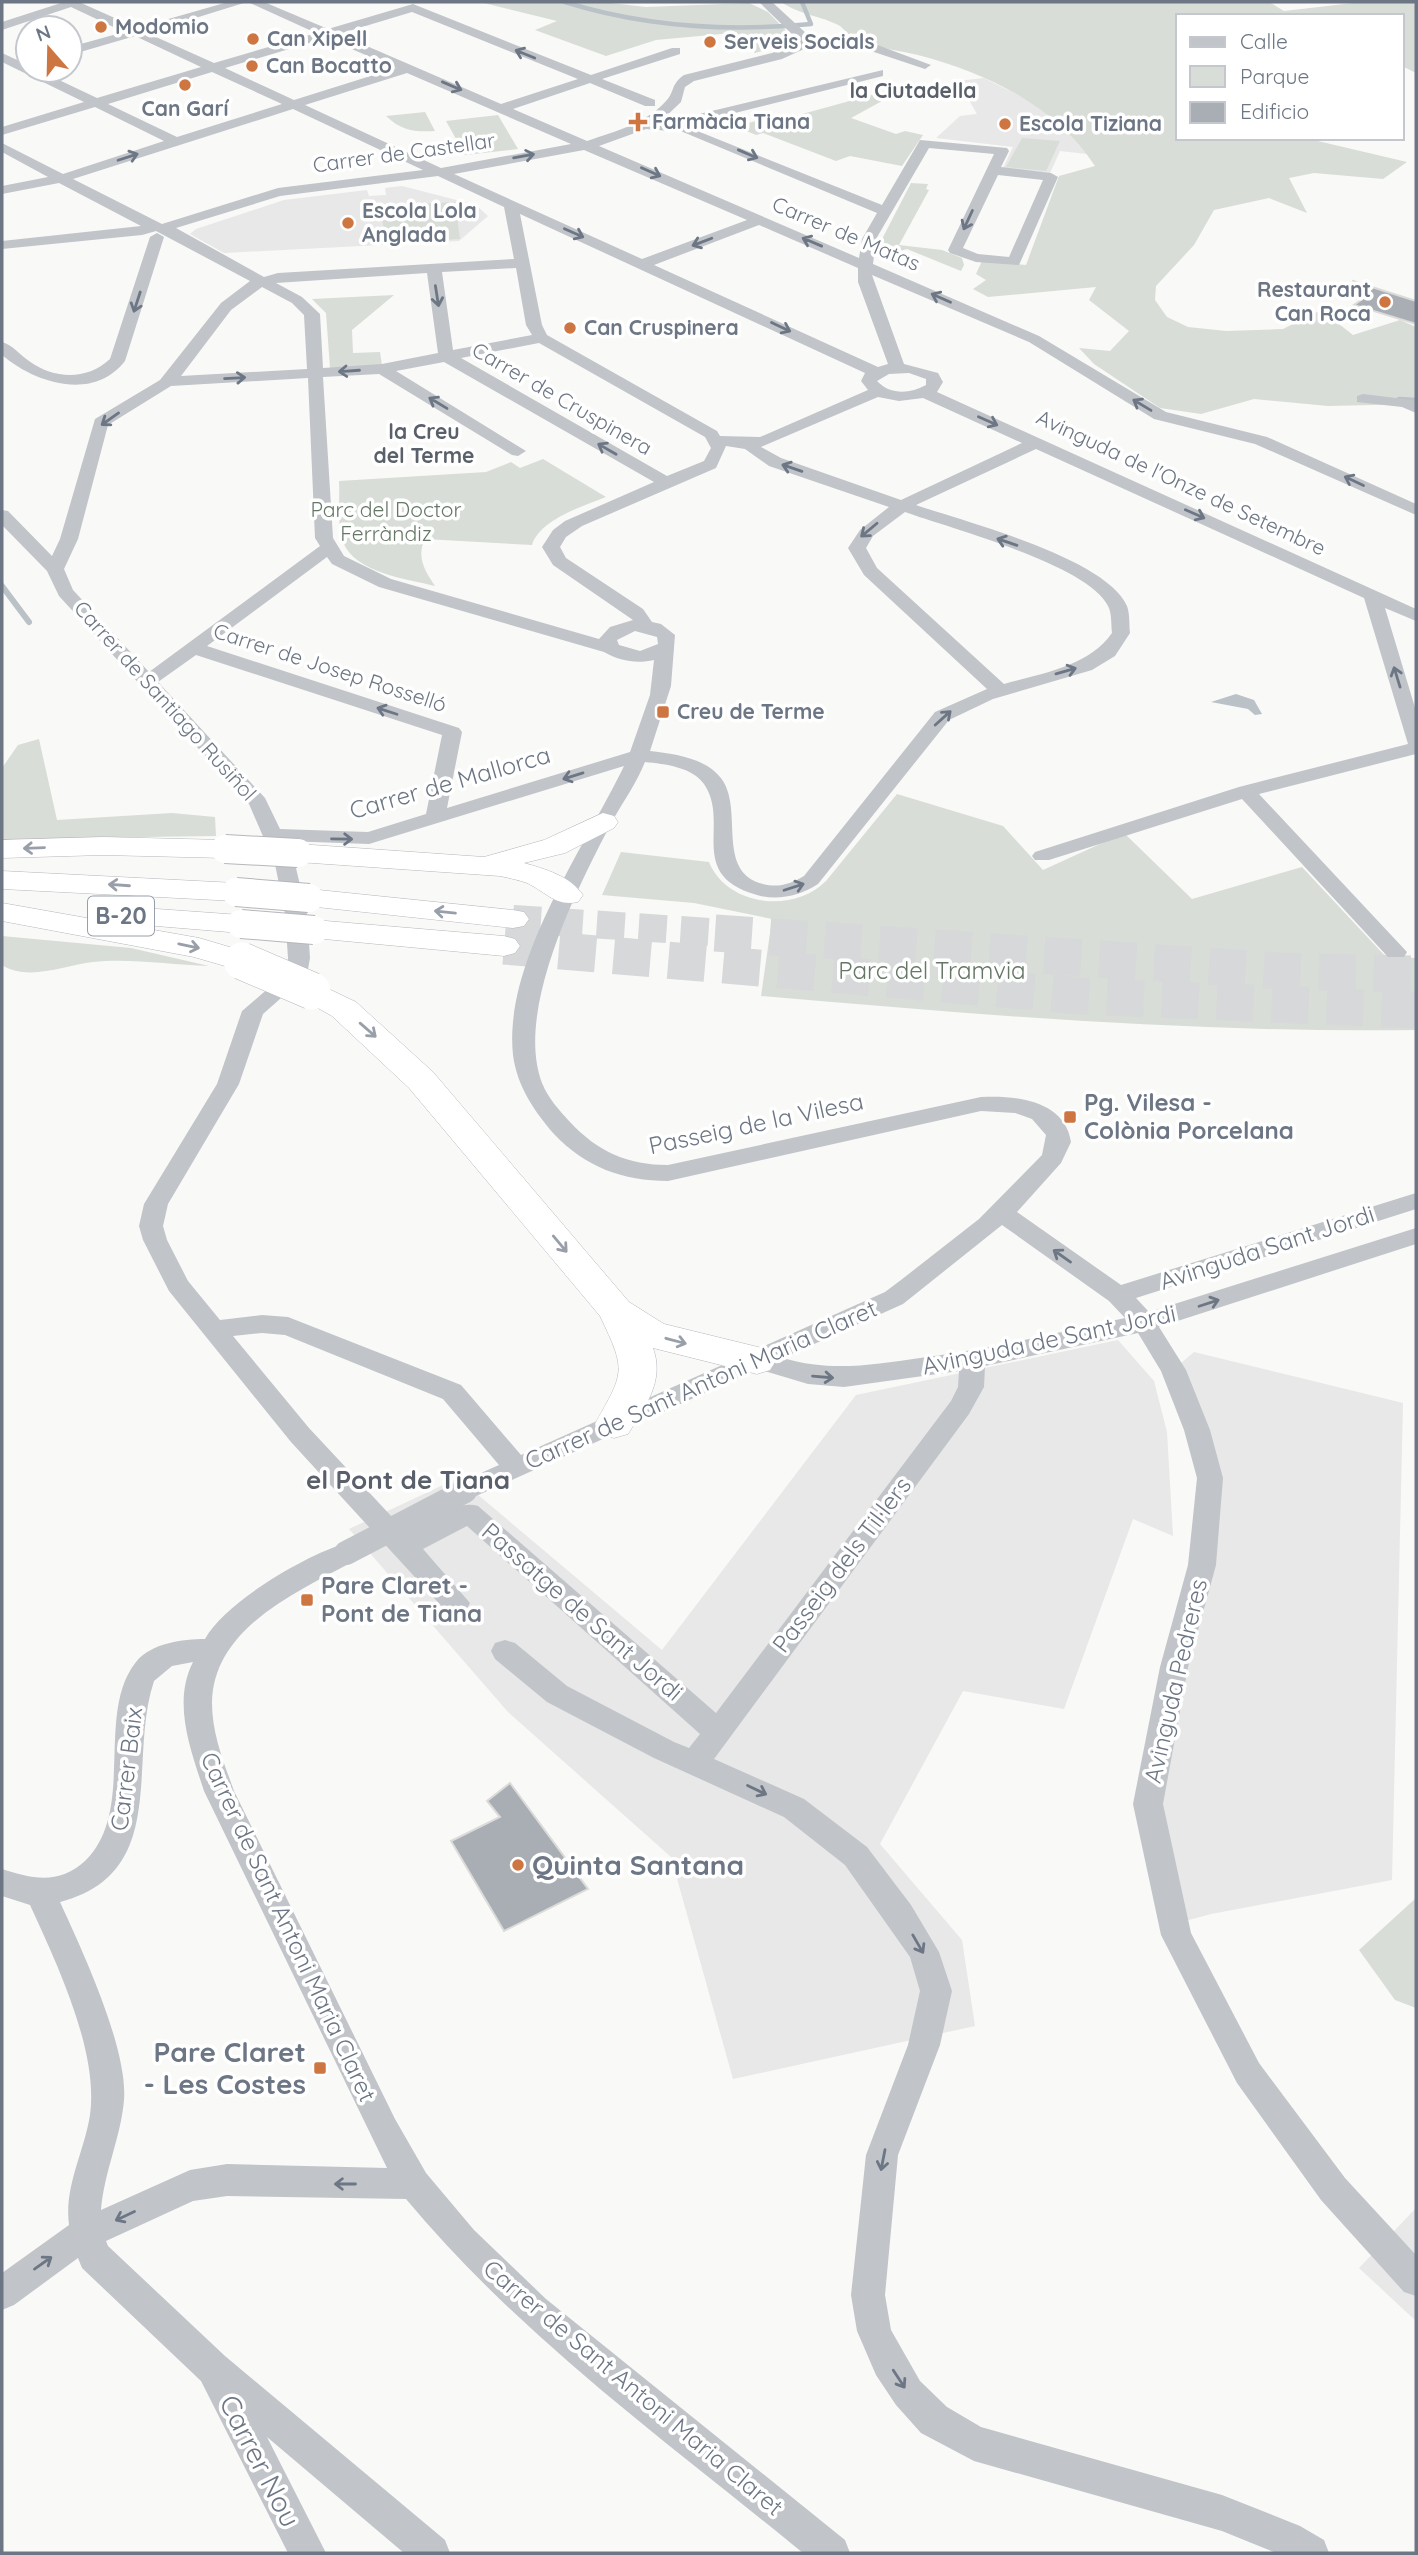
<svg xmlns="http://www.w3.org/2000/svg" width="1418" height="2555" font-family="Quicksand,sans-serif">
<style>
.built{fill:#e7e8e7}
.green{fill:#d8ddd7}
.water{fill:#bac2c7}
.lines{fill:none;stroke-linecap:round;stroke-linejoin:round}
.stream-far1{stroke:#bac2c7;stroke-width:4.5}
.stream{stroke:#bac2c7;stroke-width:6}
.building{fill:#a9aeb5;stroke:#dbdbd9;stroke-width:2}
.highway-tunnel-far1{stroke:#d6d8da;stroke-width:28;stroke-dasharray:28 14;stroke-linecap:butt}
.highway-tunnel{stroke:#d6d8da;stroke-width:37;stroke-dasharray:37 18;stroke-linecap:butt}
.highway-casing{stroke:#b5b7bb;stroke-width:1}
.minor{fill:#c1c4c8;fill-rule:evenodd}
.highway{fill:#fff;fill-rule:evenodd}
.highway-bridge-far1-casing{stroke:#b5b7bb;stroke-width:30;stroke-linecap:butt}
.highway-bridge-casing{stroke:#b5b7bb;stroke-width:38;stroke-linecap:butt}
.minor-bridge{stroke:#c1c4c8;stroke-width:24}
.highway-bridge-far1{stroke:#fff;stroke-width:28}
.highway-bridge{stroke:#fff;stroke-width:37}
.oneway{stroke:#6c7684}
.oneway2{stroke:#989fa9}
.poi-dot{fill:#ce7642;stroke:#fff;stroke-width:2.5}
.labels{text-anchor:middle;stroke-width:7;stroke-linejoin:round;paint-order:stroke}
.far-poi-label{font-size:21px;font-weight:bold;fill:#6c7684;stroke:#fff;text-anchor:start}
.far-neighbourhood-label{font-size:21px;font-weight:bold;fill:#59606a;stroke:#fff}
.far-street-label{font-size:21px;fill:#6c7684;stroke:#fff}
.far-park-label{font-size:21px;fill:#676;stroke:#fff}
.shield{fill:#fff;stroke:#989fa9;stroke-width:2}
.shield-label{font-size:23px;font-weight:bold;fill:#6c7684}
.street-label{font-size:24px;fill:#6c7684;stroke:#fff}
.park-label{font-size:24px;fill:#676;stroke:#fff}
.poi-label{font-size:24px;font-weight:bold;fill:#6c7684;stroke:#fff;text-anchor:start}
.neighbourhood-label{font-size:26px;font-weight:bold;fill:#59606a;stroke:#fff}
.near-poi-label{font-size:28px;font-weight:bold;fill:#6c7684;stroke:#fff;text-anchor:start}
.near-street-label{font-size:28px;fill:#6c7684;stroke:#fff}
</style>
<rect width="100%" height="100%" fill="#f9f9f7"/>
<path class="built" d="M984 78 1032 102 1063 127 1087 154 1060 151 1050 173 1003 168 1013 147 936 138 960 116 977 114 958 81Z
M402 186 476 205 488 216 459 241 224 253 190 234 196 229 284 200 367 190 369 196 386 195 385 188Z
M1118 1340 1154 1381 1167 1432 1173 1536 1133 1519 1064 1709 963 1691 880 1844 962 1940 975 2026 733 2079 671 1857 508 1712 349 1529 458 1478 662 1650 856 1395Z
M1194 1352 1403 1403 1392 1880 1211 1914 1174 1924 1148 1804 1210 1478 1173 1370Z
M1416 2208V2321L1359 2268Z"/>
<path class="green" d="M480 2H602L646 7 749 3 768 12 794 39 793 42 755 53 732 33 656 40 606 56 535 30 557 21Z
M781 2H1269L1284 11 1362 2H1416V73L1402 66V16H1178V138H1305L1407 162 1383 179 1314 173 1289 178 1307 213 1269 198 1214 210 1194 245 1156 286 1155 300 1167 317 1188 327 1226 331 1283 329 1321 310 1353 335 1400 320 1416 327V404L1328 406 1254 399 1201 414 1160 408 1094 364 1079 348 1110 351 1129 331 1089 300 1096 287 988 297 973 289 986 280 976 274 982 261 1026 265 1059 176 1095 166C1055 105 986 73 918 55 901 51 865 46 851 37 847 34 844 29 840 26 820 15 802 16 781 2Z
M915 83 851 118 896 134 905 131 923 135 902 166 850 156 836 161 763 133 756 135 742 129 744 124 760 120 766 124Z
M425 112 435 131C414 132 402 131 386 116Z
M498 115 518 149 465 155 446 121Z
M1022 138 1060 141 1046 171 1006 167Z
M911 183 928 184 926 189 929 190 899 245 942 250 962 258 964 265 961 271 907 249 900 251 880 243Z
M455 202 460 239 385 243 381 206Z
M394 295 352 330 353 353 380 352 382 365 330 368 326 313 312 299Z
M543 459 606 497C584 506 540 519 532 545L425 539C416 557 425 571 435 586 407 579 355 573 343 542 337 525 340 500 339 481L486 472 511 462 520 468Z
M39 739 57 820 172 813 215 817 216 836 2 839V768L18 745Z
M897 794 1003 826 1043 870 1124 833 1192 899 1302 867 1386 957 1416 958V1030C1198 1033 979 1015 761 996L772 919 694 903 602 895 621 852 709 862C727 906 793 914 826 881Z
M2 936 131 948 209 966C171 965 130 958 93 962 65 965 28 982 2 965Z
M1416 1898V2008L1395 2000 1359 1950Z"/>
<path class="water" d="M1236 694 1254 700 1262 714 1255 715 1248 709 1211 702Z"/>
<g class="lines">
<path class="stream-far1" d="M565 2C645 27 727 32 811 24L802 2
M1399 399 1416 400"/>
<path class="stream" d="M2 586 29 622"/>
</g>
<path class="building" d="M1353 281 1416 301V324L1354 305 1361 300 1348 295Z
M510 1783 588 1889 504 1931 451 1841 500 1817 487 1801Z"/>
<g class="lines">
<path class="highway-tunnel-far1" d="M513 919 741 934"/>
<path class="highway-tunnel" d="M715 933 1278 971 1416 974
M504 946 1083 996 1416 1010"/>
<defs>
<path id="highway" d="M603 813 614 816 618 822 614 828 565 853 524 863C545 869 570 876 583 895L578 902C556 907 546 892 527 883 519 880 509 878 500 876L298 862 287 859 283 853 287 847 298 844 484 857 544 840Z
M103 837 225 840 236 843 240 849 236 855 225 858 103 855 2 858V840Z
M2 871 236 883 247 885 252 892 247 899 236 901 2 889Z
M309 889 513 910 524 912 529 919 524 926 513 928 298 905 293 898 298 891Z
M2 903 199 938 253 954 258 961 253 968 242 971 194 957 2 921Z
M143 908 241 915 252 917 257 924 252 931 241 933 132 924 127 917 132 910Z
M314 920 504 936 515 939 520 946 515 953 504 956 303 937 298 930 303 923Z
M312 981 356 1002 433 1072 629 1302 664 1324 770 1350 776 1360 770 1370 757 1374 653 1348C665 1381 645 1407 628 1434L614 1438 600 1434 595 1424C624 1372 627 1372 600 1316L409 1088 332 1016 300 998 296 991 300 984Z"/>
</defs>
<use href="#highway" class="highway-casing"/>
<path class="minor" d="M64 2H79L137 28 228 2H247L147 33 214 63 316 33 248 2H264L328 29 413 4 591 75 672 48H680V54L602 79 655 100V106H645L590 83 513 109 587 141C616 131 645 124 666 101 675 92 670 85 684 75L772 53 796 43 797 39 759 2H772L808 35 809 41 872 43 931 65 925 69 871 51 804 49 782 59 694 81 685 87 681 102 660 122 666 123V117L695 115 883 70V76L695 123 680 124 882 205 920 140 1007 148 1009 151 1001 167 1051 173 1058 177 1019 265 976 262 950 253 948 250 994 154 929 148 876 239 873 264 1039 336 1166 412 1267 437 1416 504V515L1255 444 1154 419 1029 342 872 275 904 364 938 373 943 382 937 392 1416 609V621L1385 608 1416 711V754L1259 794 1407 952 1404 957H1388L1242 799 1049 860H1035L1032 856 1035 852 1239 787 1408 744 1364 598 1036 449 916 505C966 522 1106 558 1127 606 1130 614 1129 625 1130 633L1115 656 1092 670 993 699 949 720 818 884C800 896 777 901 757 895 685 875 731 823 704 784 692 767 665 764 645 762 637 782 625 799 614 818 579 884 514 1010 542 1083 548 1098 559 1110 570 1122 598 1152 628 1165 668 1165L981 1097C1015 1095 1065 1100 1071 1142L1061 1163 1017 1212 1121 1285 1416 1193V1209L1136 1298 1149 1312 1416 1228V1244L1159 1327 1186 1370 1210 1430 1223 1478 1216 1565 1188 1667 1163 1804 1191 1933 1259 2063 1345 2178 1416 2255V2296L1404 2292 1321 2200 1237 2083 1161 1935 1133 1804 1160 1667 1188 1565 1197 1478 1184 1430 1161 1371 1138 1333 985 1366 984 1387 969 1414 714 1759 804 1799 867 1847 911 1905 939 1952 952 1991 940 2045 898 2155 885 2295 891 2330 920 2381 947 2407 981 2427 1222 2495 1300 2526 1324 2540 1329 2553H1276L1222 2531 974 2461 921 2433 896 2405 876 2375 857 2331 851 2295 866 2155 908 2045 920 1991 910 1957 845 1865 784 1817 654 1758 547 1702 495 1659 491 1651 495 1643 505 1640 515 1643 567 1686 674 1742 689 1748 700 1734 467 1526 423 1549 470 1603 466 1611 456 1614 446 1611 291 1442 169 1291 143 1240 139 1226 144 1204 217 1084 242 1011 286 973 288 958 285 914 275 864 249 804 59 596 47 571 2 525V510L8 511 52 556 60 539 95 419 160 380 221 303 250 281 156 231 142 235 2 249V241L141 226 59 183 2 194V186L48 177 2 152V143L63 174 164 141 95 107 2 135V127L84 102 2 62V53L28 65V70H38L97 98 201 67 135 36 70 55V47L124 32 71 7 2 30V22ZM412 12 578 79 501 104 339 34ZM326 38 396 68 294 100 225 68ZM212 72 282 104 177 137 108 104ZM407 73 571 144 441 168 305 105ZM293 109 423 170 278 188 162 224 73 179ZM646 129 683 132 877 213 862 239 859 258 599 146ZM584 150 747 220 642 259 454 174ZM998 175 1043 180 1009 257 978 254 963 248ZM438 176 504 207 514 259 278 273 264 277 176 228 280 196ZM520 214 865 373 861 381 868 390 760 437 720 436 717 431 547 335 542 325ZM759 225 858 268V282L888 364 878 367 654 265ZM516 268 526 325 532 335 453 350 442 272ZM427 273 438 353 382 364 323 368 320 314 302 297 276 283ZM262 287 292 303 304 315 307 369 181 376 231 310ZM539 343 705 437 711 448 704 461 667 476 461 358ZM444 362 654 482 565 521 553 530 542 547 553 565 633 620 610 627 599 639 391 579 344 556 333 538 323 377 379 374 512 455 518 456 526 451 396 371ZM909 373 926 379V385C910 394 890 395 877 381L889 374ZM308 378 315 538 320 546 149 672 73 590 64 569 78 539 108 425 171 386ZM878 397 899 401 923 398 1022 443 901 500 781 458 761 447ZM726 446 745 449 769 466 889 507 860 530 848 548 864 575 987 689 935 712 804 876C791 884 778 888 763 884 716 872 743 813 723 781 708 758 675 754 650 751L671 686 675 635 661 624 652 622 643 609 566 558 560 547 566 537 582 526 716 468ZM905 512C949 528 1089 565 1108 606 1112 613 1111 625 1112 633 1088 667 1042 673 1004 684L877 568 866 548 873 536ZM327 557 332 564 379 587 604 652C620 661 636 664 654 660L650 695 630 752 447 808 462 732 459 728 207 646ZM635 631 657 637 658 644 640 651 619 645 617 640ZM196 655 442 735 426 814 368 832 280 829 265 798 158 682ZM624 766C585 847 503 962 513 1055 517 1086 534 1111 554 1134 585 1167 623 1181 668 1181L981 1111 1015 1113 1032 1119 1046 1135 1042 1155 979 1219 901 1280 885 1292 521 1455 461 1385 288 1317 262 1315 220 1320 188 1281 167 1240 163 1226 168 1204 239 1084 263 1014 307 975 310 958 307 914 295 864 285 841 369 844ZM1002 1225 1109 1301 1125 1318C1057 1333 989 1349 920 1358 872 1365 830 1372 783 1358L903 1304ZM262 1333 285 1335 443 1399 499 1465 456 1484 452 1491 456 1498 465 1501 758 1369 808 1384 844 1387 959 1371 958 1387 951 1401 716 1713 478 1506C457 1499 427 1523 407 1533L309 1428 233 1336Z
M157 233 164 237 125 361C93 402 35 383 2 355V342C13 345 20 355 29 361 54 379 86 381 110 359L150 237Z
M1363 394 1412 400 1416 402V413L1402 407 1357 402V396Z
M346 1543 356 1546 360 1553 356 1560C299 1591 213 1627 212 1703 212 1734 224 1763 234 1791L395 2119 426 2173 474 2230 546 2299 845 2540 850 2553H803C666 2441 520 2336 406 2199L227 2196 193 2201 106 2241 108 2246 225 2356 445 2540 450 2553H404L267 2437 326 2553H288L201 2381 82 2268 78 2258 14 2305 2 2310V2273L69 2225C64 2186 84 2153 90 2115 99 2051 56 1962 30 1905L2 1896V1869C32 1879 60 1885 86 1860 136 1810 95 1713 136 1662 151 1643 183 1639 205 1639 225 1602 306 1555 346 1543ZM193 1662C172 1703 191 1751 204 1791L387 2168 227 2164 190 2170 101 2210C104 2172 121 2137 124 2100 128 2048 82 1950 60 1902 171 1873 127 1761 154 1681L172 1666Z"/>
<use href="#highway" class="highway"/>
<defs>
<path id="highway-bridge-far1" d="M225 849 298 853
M236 892 309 898
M241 924 314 930"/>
<path id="highway-bridge" d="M242 961 312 991"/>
</defs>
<use href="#highway-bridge-far1" class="highway-bridge-far1-casing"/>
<use href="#highway-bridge" class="highway-bridge-casing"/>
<path class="minor-bridge" d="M346 1553 465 1491"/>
<use href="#highway-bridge-far1" class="highway-bridge-far1"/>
<use href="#highway-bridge" class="highway-bridge"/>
</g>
<defs><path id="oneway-shaft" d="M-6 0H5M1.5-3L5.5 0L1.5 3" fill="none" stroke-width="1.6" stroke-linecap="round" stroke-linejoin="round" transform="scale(1.75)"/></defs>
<g class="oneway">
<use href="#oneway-shaft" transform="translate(525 54) rotate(-158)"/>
<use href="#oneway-shaft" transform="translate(452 86) rotate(23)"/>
<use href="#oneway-shaft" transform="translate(748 154) rotate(23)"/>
<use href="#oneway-shaft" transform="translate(524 156) rotate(-10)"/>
<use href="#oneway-shaft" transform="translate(128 157) rotate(-18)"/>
<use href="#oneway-shaft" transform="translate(651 172) rotate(24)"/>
<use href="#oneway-shaft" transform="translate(968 220) rotate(115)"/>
<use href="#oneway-shaft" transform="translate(574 233) rotate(24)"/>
<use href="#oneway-shaft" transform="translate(702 242) rotate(159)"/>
<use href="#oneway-shaft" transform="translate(812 242) rotate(-157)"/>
<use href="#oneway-shaft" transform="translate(437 296) rotate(81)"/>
<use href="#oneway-shaft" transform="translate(941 298) rotate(-156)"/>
<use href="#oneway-shaft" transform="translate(137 302) rotate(108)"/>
<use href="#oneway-shaft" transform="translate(781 327) rotate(25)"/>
<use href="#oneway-shaft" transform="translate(349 371) rotate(176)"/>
<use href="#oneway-shaft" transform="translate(235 378) rotate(-3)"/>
<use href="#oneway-shaft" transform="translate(438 403) rotate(-149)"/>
<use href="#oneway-shaft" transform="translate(1142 405) rotate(-149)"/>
<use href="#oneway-shaft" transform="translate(110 419) rotate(145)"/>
<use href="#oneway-shaft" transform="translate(988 421) rotate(24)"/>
<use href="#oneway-shaft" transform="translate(607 449) rotate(-150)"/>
<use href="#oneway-shaft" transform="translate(792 468) rotate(-161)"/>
<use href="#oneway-shaft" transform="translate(1354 481) rotate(-155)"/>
<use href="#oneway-shaft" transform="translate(1195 514) rotate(24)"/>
<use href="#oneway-shaft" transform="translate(869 530) rotate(140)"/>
<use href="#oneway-shaft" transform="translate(1007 542) rotate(-161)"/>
<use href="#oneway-shaft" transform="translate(1066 671) rotate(-16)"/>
<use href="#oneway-shaft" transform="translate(1397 677) rotate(-107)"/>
<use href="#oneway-shaft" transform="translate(387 711) rotate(-162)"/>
<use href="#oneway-shaft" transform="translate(943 718) rotate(-42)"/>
<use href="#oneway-shaft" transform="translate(573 776) rotate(163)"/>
<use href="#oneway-shaft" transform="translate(342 839) rotate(1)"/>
<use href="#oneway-shaft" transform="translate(794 887) rotate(-18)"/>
<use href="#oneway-shaft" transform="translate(1062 1256) rotate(-145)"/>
<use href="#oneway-shaft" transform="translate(1209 1303) rotate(-18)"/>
<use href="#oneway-shaft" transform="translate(823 1377) rotate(5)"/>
<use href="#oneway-shaft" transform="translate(757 1790) rotate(26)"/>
<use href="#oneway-shaft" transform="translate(918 1944) rotate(60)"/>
<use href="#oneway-shaft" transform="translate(883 2160) rotate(101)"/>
<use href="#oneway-shaft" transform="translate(345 2184) rotate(-180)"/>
<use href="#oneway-shaft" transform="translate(125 2216) rotate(155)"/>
<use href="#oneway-shaft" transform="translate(43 2263) rotate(-35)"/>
<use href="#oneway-shaft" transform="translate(899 2379) rotate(57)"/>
</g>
<g class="oneway2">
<use href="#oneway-shaft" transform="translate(34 848) rotate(178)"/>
<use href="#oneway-shaft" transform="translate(119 885) rotate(-176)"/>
<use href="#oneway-shaft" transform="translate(445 912) rotate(-174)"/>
<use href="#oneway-shaft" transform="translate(189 946) rotate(12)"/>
<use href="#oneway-shaft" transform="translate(368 1030) rotate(41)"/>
<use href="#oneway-shaft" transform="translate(560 1244) rotate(50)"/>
<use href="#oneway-shaft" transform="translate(676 1341) rotate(15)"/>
</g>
<g class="poi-dot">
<circle cx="101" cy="27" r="7"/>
<circle cx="253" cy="39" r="7"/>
<circle cx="710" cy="42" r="7"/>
<circle cx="252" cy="66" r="7"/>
<circle cx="185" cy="85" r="7"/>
<path d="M634.5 111.5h7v7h7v7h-7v7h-7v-7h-7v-7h7z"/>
<circle cx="1005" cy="124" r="7"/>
<circle cx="348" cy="223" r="7"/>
<circle cx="1385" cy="302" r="7"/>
<circle cx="570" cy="328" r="7"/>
<rect x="656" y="705" width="14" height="14" rx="3.5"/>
<rect x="1063" y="1110" width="14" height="14" rx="3.5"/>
<rect x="300" y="1593" width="14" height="14" rx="3.5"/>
<circle cx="518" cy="1865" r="7"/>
<rect x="313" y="2061" width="14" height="14" rx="3.5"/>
</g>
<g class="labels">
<g class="far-poi-label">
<text x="115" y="34">Modomio</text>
<text x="267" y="46">Can Xipell</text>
<text x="724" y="49">Serveis Socials</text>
<text x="266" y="73">Can Bocatto</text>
<text x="185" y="116" text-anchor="middle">Can Garí</text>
<text x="652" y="129">Farmàcia Tiana</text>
<text x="1019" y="131">Escola Tiziana</text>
<text x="362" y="218">Escola Lola<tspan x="362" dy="24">Anglada</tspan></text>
<text x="1371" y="297" text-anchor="end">Restaurant<tspan x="1371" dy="24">Can Roca</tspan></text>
<text x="584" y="335">Can Cruspinera</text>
<text x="677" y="719">Creu de Terme</text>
</g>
<g class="far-neighbourhood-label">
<text x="913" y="98">la Ciutadella</text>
<text x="424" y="439">la Creu<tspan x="424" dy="24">del Terme</tspan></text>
</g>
<g class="far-street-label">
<text transform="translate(404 153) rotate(-8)" y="7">Carrer de Castellar</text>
<text transform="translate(846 234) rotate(23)" y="7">Carrer de Matas</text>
<text transform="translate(562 399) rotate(30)" y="7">Carrer de Cruspinera</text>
<text transform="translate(1181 483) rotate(25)" y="7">Avinguda de l'Onze de Setembre</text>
<text transform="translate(330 668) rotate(18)" y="7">Carrer de Josep Rosselló</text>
<text transform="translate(165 701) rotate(48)" y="7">Carrer de Santiago Rusiñol</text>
</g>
<g class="far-park-label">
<text x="386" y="517">Parc del Doctor<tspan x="386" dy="24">Ferràndiz</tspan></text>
</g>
<rect class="shield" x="88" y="896.5" width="66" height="39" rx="5"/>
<g class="shield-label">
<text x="121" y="924">B-20</text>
</g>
<g class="street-label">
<text transform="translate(450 783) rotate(-16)" y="8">Carrer de Mallorca</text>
<text transform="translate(756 1124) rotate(-12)" y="8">Passeig de la Vilesa</text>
<text transform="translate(1267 1248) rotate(-18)" y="8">Avinguda Sant Jordi</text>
<text transform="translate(1049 1340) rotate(-12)" y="8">Avinguda de Sant Jordi</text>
<text transform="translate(701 1385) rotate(-24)" y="8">Carrer de Sant Antoni Maria Claret</text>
<text transform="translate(842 1565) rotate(-53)" y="8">Passeig dels Til·lers</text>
<text transform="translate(582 1612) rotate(41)" y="8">Passatge de Sant Jordi</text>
<text transform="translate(1176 1681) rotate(-77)" y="8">Avinguda Pedreres</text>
<text transform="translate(127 1769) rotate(-83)" y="8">Carrer Baix</text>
<text transform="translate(288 1927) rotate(65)" y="8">Carrer de Sant Antoni Maria Claret</text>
<text transform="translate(633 2388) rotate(40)" y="8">Carrer de Sant Antoni Maria Claret</text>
</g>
<g class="park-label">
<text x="932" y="979">Parc del Tramvia</text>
</g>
<g class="poi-label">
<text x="1084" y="1111">Pg. Vilesa -<tspan x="1084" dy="28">Colònia Porcelana</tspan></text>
<text x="321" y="1594">Pare Claret -<tspan x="321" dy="28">Pont de Tiana</tspan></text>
</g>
<g class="neighbourhood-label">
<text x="408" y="1489">el Pont de Tiana</text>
</g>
<g class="near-poi-label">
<text x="532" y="1875">Quinta Santana</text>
<text x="306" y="2062" text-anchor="end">Pare Claret<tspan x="306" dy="32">- Les Costes</tspan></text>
</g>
<g class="near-street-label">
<text transform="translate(260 2461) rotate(63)" y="10">Carrer Nou</text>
</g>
</g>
<rect width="1418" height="2555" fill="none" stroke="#6c7684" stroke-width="7"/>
<rect x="1176" y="14" width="228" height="126" fill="#ffffff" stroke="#c4c8ce" stroke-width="2"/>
<rect x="1190" y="37" width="35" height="10" fill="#c1c4c8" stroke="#c4c8ce" stroke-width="2"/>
<text x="1240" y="49" font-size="21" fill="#6c7684">Calle</text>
<rect x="1190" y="66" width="35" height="21" fill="#d8ddd7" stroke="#c4c8ce" stroke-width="2"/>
<text x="1240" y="84" font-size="21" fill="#6c7684">Parque</text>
<rect x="1190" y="102" width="35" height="21" fill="#a9aeb5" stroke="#c4c8ce" stroke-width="2"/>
<text x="1240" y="119" font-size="21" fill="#6c7684">Edificio</text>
<g transform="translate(49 49) rotate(340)"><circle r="33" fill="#ffffff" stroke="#c4c8ce" stroke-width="2"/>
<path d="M0-5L12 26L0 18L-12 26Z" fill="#ce7642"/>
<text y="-10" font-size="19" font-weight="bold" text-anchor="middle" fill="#6c7684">N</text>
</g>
</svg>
